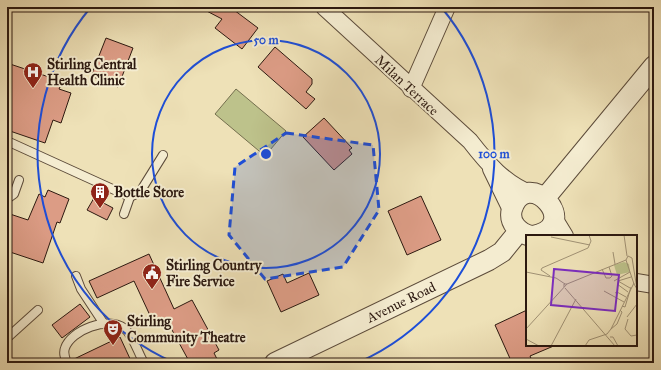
<svg xmlns="http://www.w3.org/2000/svg" width="661" height="370" font-family="'IM FELL Great Primer',serif">
<style>
.green{fill:#bdc28b;stroke:#746e4e}
.building{fill:#dc9c85;stroke:#2c1910}
.lines{fill:none;stroke-linecap:round;stroke-linejoin:round}
.service-casing{stroke:#5c4b3a;stroke-width:10}
.minor-casing{stroke:#5c4b3a;stroke-width:18}
.tertiary-casing{stroke:#5c4b3a;stroke-width:22}
.service{stroke:#f4ecd0;stroke-width:8}
.minor{stroke:#f4ecd0;stroke-width:16}
.tertiary{stroke:#f4ecd0;stroke-width:20}
.marked{fill:#1d4ed8;fill-opacity:0.2;stroke:#1d4ed8;stroke-width:3;stroke-dasharray:8 5;stroke-linejoin:round}
.ring{fill:none;stroke:#1d4ed8;stroke-width:2}
.labels{text-anchor:middle;stroke-width:4;stroke-linejoin:round;paint-order:stroke}
.poi-label{font-size:14px;font-weight:bold;fill:#2c1910;stroke:#f4ecd0;text-anchor:start}
.street-label{font-size:14px;fill:#2c1910;stroke:#f4ecd0}
.inset-road{fill:none;stroke:#a09174;stroke-width:1}
.view{fill:#7b2cbf;fill-opacity:0.15;stroke:#7b2cbf;stroke-width:2}
.inset-edge{fill:none;stroke:#2c1910;stroke-width:2}
.centre{fill:#1d4ed8;stroke:#f4ecd0;stroke-width:2}
.ring-label{font-size:12px;text-anchor:middle;font-weight:bold;fill:#1d4ed8;stroke:#f4ecd0;stroke-width:4;stroke-linejoin:round;paint-order:stroke}
</style>
<rect width="100%" height="100%" fill="#eee1b7"/>
<filter id="stains"><feTurbulence type="fractalNoise" baseFrequency=".005" numOctaves="4"/><feColorMatrix values="0 0 0 0 .2 0 0 0 0 .09 0 0 0 0 .02 0 0 0 .5 -.17"/></filter>
<radialGradient id="worn" r=".72"><stop offset=".6" stop-color="#630" stop-opacity="0"/><stop offset="1" stop-color="#630" stop-opacity=".3"/></radialGradient>
<path class="green" d="M236 89 286 131 265 156 215 114Z"/>
<path class="building" d="M199 7H230L258 28 242 49 215 28 222 19Z
M106 38 133 48 118 87 91 76Z
M275 47 312 79V84L306 92 315 99 306 109 258 67Z
M7 63 49 77 48 81 61 85 59 89 71 93 61 123 53 120 45 143 7 130Z
M324 118 352 148 349 150 352 154 334 170 303 137Z
M48 190 69 199 60 223 57 222 43 263 7 251V213L28 220 39 194 45 197Z
M421 196 441 240 407 255 388 211Z
M94 198 113 208 107 220 87 210Z
M149 254 174 309 192 300 219 350 214 353 219 363H190L166 319 154 324 134 281 97 298 89 281Z
M309 273 319 295 281 312 267 281 283 274 287 283Z
M80 304 90 317 62 338 52 325Z
M527 310V345H556L530 356 533 363H512L495 325Z
M120 337 132 363H72V360Z"/>
<g class="lines">
<defs>
<path id="service" d="M7 141 130 197
M7 199 14 194 19 180
M124 214 130 197 140 192 163 155
M76 276 81 289 104 324
M7 338 38 310
M67 363C65 358 63 353 65 348 71 330 108 316 124 328 133 335 138 353 144 363"/>
<path id="minor" d="M324 7 470 141C487 163 505 184 532 194
M411 89 447 7
M491 169 512 212
M554 218 565 236
M636 282 654 285"/>
<path id="tertiary" d="M545 198 654 66
M531 236C519 233 508 223 512 209 527 164 585 226 533 236
M275 363 489 260 502 252 519 231"/>
</defs>
<use href="#service" class="service-casing"/>
<use href="#minor" class="minor-casing"/>
<use href="#tertiary" class="tertiary-casing"/>
<use href="#service" class="service"/>
<use href="#minor" class="minor"/>
<use href="#tertiary" class="tertiary"/>
</g>
<path class="marked" d="M286 133 373 145 379 210 343 267 265 279 229 235 235 167Z"/>
<g class="ring">
<circle cx="266" cy="154" r="114"/>
<path d="M173 362A228 228 0 0 1 91 7M441 7A228 228 0 0 1 359 362"/>
</g>
<defs>
<symbol id="hospital-pin" viewBox="-11 -11 22 30"><path d="M0 17L-7.5 6A9.5 9.5 0 1 1 7.5 6Z" fill="#8f2418" stroke="#f4ecd0"/><path d="M-5-5h3v3.5h4V-5h3V5h-3V1.5h-4V5h-3Z" fill="#fff"/></symbol>
<symbol id="building-pin" viewBox="-11 -11 22 30"><path d="M0 17L-7.5 6A9.5 9.5 0 1 1 7.5 6Z" fill="#8f2418" stroke="#f4ecd0"/><path d="M-4-6H4V6H1V3H-1V6H-4ZM-2.5-4.3h1.7v1.8h-1.7ZM.8-4.3h1.7v1.8H.8ZM-2.5-1h1.7V.8h-1.7ZM.8-1h1.7V.8H.8Z" fill="#fff"/></symbol>
<symbol id="civic-pin" viewBox="-11 -11 22 30"><path d="M0 17L-7.5 6A9.5 9.5 0 1 1 7.5 6Z" fill="#8f2418" stroke="#f4ecd0"/><path d="M-.6-6.5H3V-4.5H.6V-3L4-1V1h2V6H-6V1h2V-1L-.6-3ZM-1.2 2.5V6h2.4V2.5Z" fill="#fff"/></symbol>
<symbol id="theatre-pin" viewBox="-11 -11 22 30"><path d="M0 17L-7.5 6A9.5 9.5 0 1 1 7.5 6Z" fill="#8f2418" stroke="#f4ecd0"/><path d="M-5-5.5Q0-4 5-5.5V0Q5 5 0 6Q-5 5-5 0ZM-3.3-2.5H-1v1.5H-3.3ZM1-2.5H3.3v1.5H1ZM-2.8 1Q0 5.5 2.8 1Z" fill="#fff"/></symbol>
</defs>
<g fill-rule="evenodd">
<use href="#hospital-pin" x="22" y="61" width="22" height="30"/>
<use href="#building-pin" x="89" y="181" width="22" height="30"/>
<use href="#civic-pin" x="141" y="262" width="22" height="30"/>
<use href="#theatre-pin" x="102" y="318" width="22" height="30"/>
</g>
<g class="labels">
<g class="poi-label">
<text x="47" y="69">Stirling Central<tspan x="47" dy="16">Health Clinic</tspan></text>
<text x="114" y="197">Bottle Store</text>
<text x="166" y="270">Stirling Country<tspan x="166" dy="16">Fire Service</tspan></text>
<text x="127" y="326">Stirling<tspan x="127" dy="16">Community Theatre</tspan></text>
</g>
<g class="street-label">
<text transform="translate(407 85) rotate(43)" y="5">Milan Terrace</text>
<text transform="translate(401 302) rotate(-26)" y="5">Avenue Road</text>
</g>
</g>
<g transform="translate(526 235)">
<rect width="111" height="111" fill="#eee1b7"/>
<path d="M98 27 103 29 104 37 91 40 88 30Z" fill="#bdc28b"/>
<path class="inset-road" d="M98 0 101 21M25 2 64 10M87 17 89 29M76 34 80 43H84L86 41 83 32M0 37 30 43 39 49M24 41 15 35 16 33 62 13 65 6 63 0M88 46 104 37M41 49 100 25M91 49 102 57M39 53 89 111M104 53 92 46 105 42M111 54 106 23 102 21 100 25 108 49 111 54M78 56 98 67M89 58 91 57 100 62M96 71 99 72 105 52M101 82 111 69M102 84 99 94 105 101 111 100M0 94 41 49H38V52M85 94 91 89 96 77 94 75M84 102H87L92 111M0 104 13 111M25 111 50 64M59 111 63 105 81 99 85 94 108 48"/>
<path class="view" d="M28 34 93 40 89 76 25 70Z"/>
<rect width="111" height="111" class="inset-edge"/>
</g>
<circle cx="266" cy="154" r="6" class="centre"/>
<g class="ring-label">
<text x="266" y="44">50 m</text>
<text x="494" y="158">100 m</text>
</g>
<rect width="661" height="370" fill="none" stroke="#eee1b7" stroke-width="24"/>
<rect x="8" y="8" width="645" height="354" fill="none" stroke="#2c1910" stroke-width="2"/>
<rect x="12" y="12" width="637" height="346" fill="none" stroke="#2c1910"/>
<rect width="100%" height="100%" filter="url(#stains)"/>
<rect width="100%" height="100%" fill="url(#worn)"/>
</svg>
